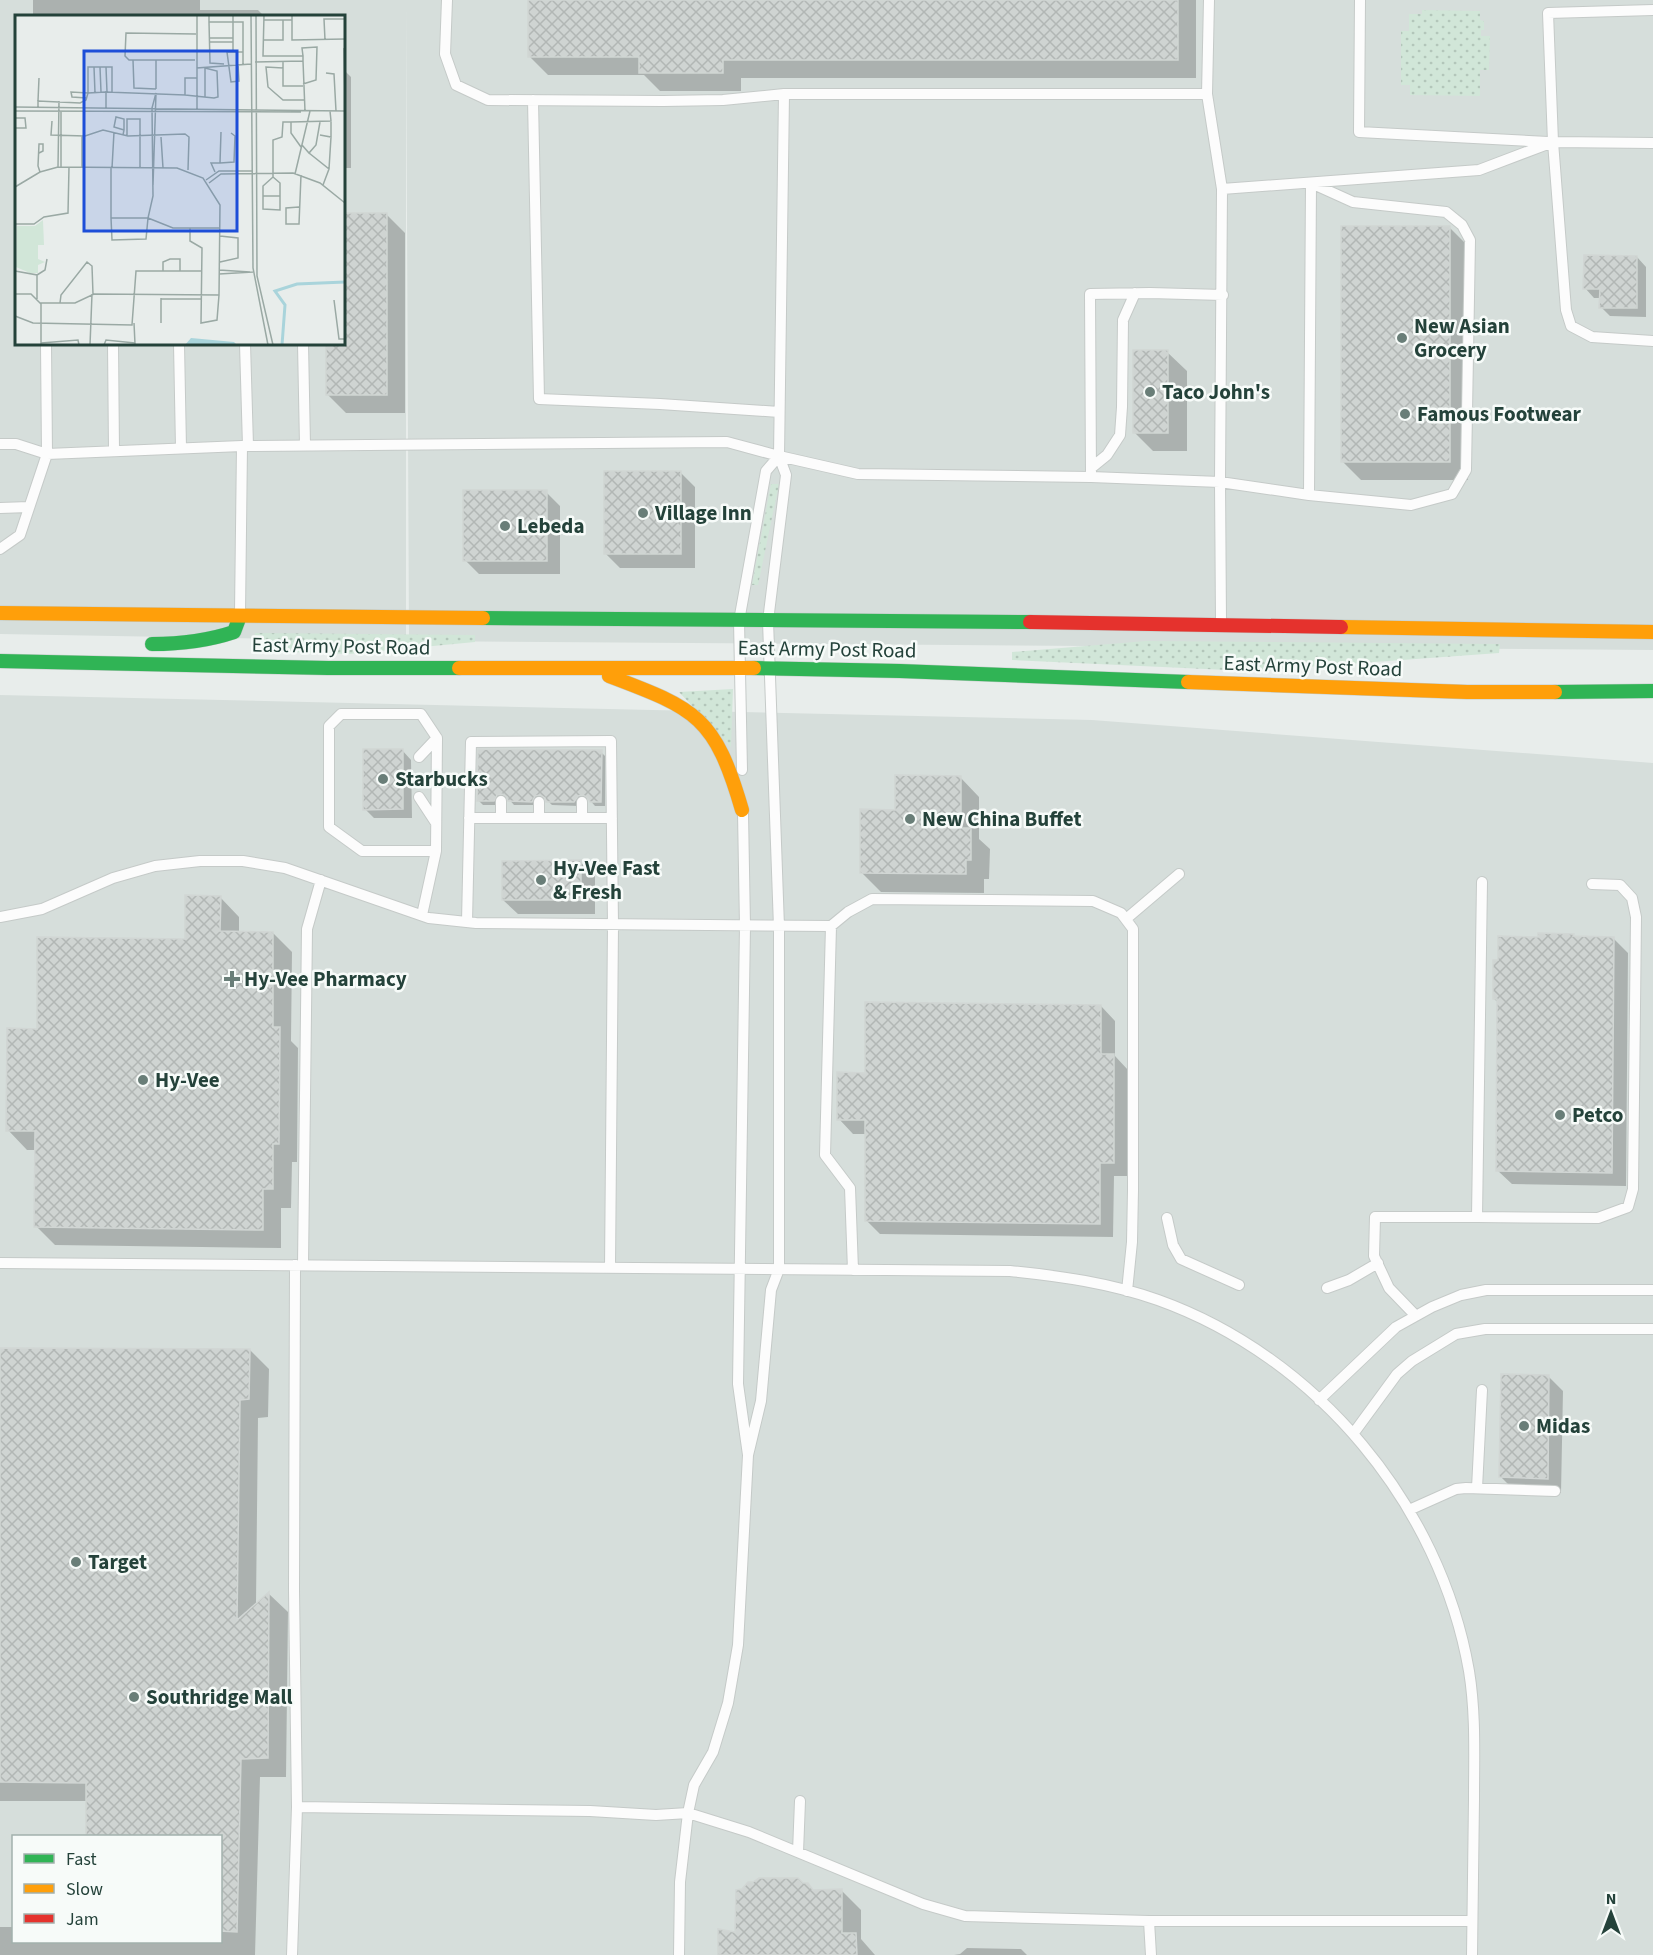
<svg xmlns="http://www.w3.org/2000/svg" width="1653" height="1955" font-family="'Source Sans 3',sans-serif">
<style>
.built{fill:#d6dedb;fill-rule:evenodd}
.grass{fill:url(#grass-dots)}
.shadow{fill:#0003}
.building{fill:url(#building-cross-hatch);stroke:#d1d6d4;stroke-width:1.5}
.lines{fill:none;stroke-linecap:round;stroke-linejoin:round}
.lane-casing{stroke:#c5cac8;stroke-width:12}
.fast-casing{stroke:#c3cbc8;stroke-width:15}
.slow-casing{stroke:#c3cbc8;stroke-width:15}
.jam-casing{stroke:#c3cbc8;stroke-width:15}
.lane{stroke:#fcfcfc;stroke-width:10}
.fast{stroke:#30b455;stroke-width:14}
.slow{stroke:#ff9f0a;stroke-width:14}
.jam{stroke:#e5322d;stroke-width:14}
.poi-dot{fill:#697e78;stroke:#f7fbf9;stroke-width:2}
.labels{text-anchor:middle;stroke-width:5;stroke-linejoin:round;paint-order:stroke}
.poi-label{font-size:21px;font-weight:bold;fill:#24423a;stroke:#f7fbf9;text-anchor:start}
.street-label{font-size:21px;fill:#24423a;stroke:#f7fbf9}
.inset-river{fill:none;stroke:#a9d4db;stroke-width:3}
.inset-road{fill:none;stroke:#9aa9a4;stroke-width:1.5}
.view{fill:#1d4ed8;fill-opacity:0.15;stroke:#1d4ed8;stroke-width:3}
.inset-edge{fill:none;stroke:#24423a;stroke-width:3}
</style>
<defs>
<pattern id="grass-dots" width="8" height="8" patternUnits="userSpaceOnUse" patternTransform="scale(1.5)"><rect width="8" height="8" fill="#d1e6d8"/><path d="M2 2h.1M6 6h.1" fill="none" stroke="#b3c6ba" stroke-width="1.8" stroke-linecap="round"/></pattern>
<pattern id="building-cross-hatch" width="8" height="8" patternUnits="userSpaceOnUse" patternTransform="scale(1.5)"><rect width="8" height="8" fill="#cfd4d2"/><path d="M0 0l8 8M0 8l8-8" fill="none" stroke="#b2b7b5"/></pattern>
</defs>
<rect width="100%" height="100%" fill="#e8edeb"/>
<path class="built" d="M0 0H1653V650L409 641 406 6V641L0 634ZM16 16H344V344H16Z
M0 695 1092 720 1653 763V1955H0ZM14 1836H220V1942H14Z"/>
<path class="grass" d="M1422 10 1480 11V20L1484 21V30H1481V36H1490L1489 70H1480V96L1410 95V85H1401V31H1409V14H1422Z
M771 484H779L758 585H752Z
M255 633 475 635V642L349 654 254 651Z
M1146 641 1500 644 1499 653 1249 671 1012 660V652Z
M733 689 731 747 679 692Z"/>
<path class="shadow" d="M33 0H200V10H258L264 16H33Z
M529 0H1196V78H741V91H660L644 75H548L529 56Z
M344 70 351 77V168H344Z
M344 214H386L405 233V413H346L327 394V344H344Z
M1449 227 1468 246V480H1361L1342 461Z
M1637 257 1646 267V317L1610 316 1601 307V298H1594L1585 288Z
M1167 352 1187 371V451H1153L1134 432Z
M681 473 695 487V568H620L606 554Z
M546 492 560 506V574H479L465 560Z
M402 750 411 760 412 818H374L365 809Z
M601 752 605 756V806H595L588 798 582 800 579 806 552 805 545 798 539 800 536 805H514L507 797 501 799 498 805H483L479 801Z
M960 777 979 797V839L990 849 989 879H984V893L881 892 862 873 896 811Z
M580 862 595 876V914H518L503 900Z
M220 897 239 917V933H273L292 952 291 1041 298 1048 297 1162H292L291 1208H281V1248L55 1245 36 1226 37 1150H27L8 1130 38 1030 186 941Z
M1573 935 1576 938 1614 939 1628 953 1626 1186 1512 1184 1497 1170 1499 1003 1494 999 1499 961 1540 938Z
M1101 1006 1115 1021V1056L1128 1070 1127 1176H1114L1113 1237 880 1234 866 1220 867 1134H853L839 1119 866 1074Z
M0 1349 250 1350 269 1369 268 1417 258 1418 256 1605 269 1594 288 1612 286 1777H260L255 1955H0V1927H14V1942H220V1836H87L88 1801H0Z
M1549 1377 1563 1391 1561 1493 1515 1491 1501 1477Z
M842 1891 861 1910V1939L875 1955H720L736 1934 814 1892Z
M967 1948 1021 1949 1027 1955H954L960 1954Z"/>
<path class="building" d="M528 0H1178V60H723V73H639V57H528Z
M344 213H387V395H326V344H344Z
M1341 226H1450V462H1341Z
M1584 255 1637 256V308H1599L1600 289H1583Z
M1133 350H1168V433H1133Z
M604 471H681V554H604Z
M463 490H547V561H463Z
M363 749H403V809L363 810Z
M478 749 602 750 601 802H590L588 798 583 795 578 796 574 802H546L545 798 540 795 535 796 532 802 508 801 507 797 502 794 497 795 494 801H477Z
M895 775 961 776V828H971V860H966V874L860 873V809L895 810Z
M581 860V900H502V861Z
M185 895 221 896 220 931 273 932V1027H280L279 1144H273V1189H263V1230L34 1227 35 1131H6L7 1028 37 1029V937L185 939Z
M1538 933 1574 934 1573 936 1614 937 1612 1173 1496 1171 1497 999H1493V960H1498V936L1538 937Z
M865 1002 1101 1005V1054H1114V1163H1100V1224L865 1221V1120H837V1072L865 1073Z
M0 1348 250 1349 249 1399 240 1400 237 1620 269 1592 268 1758 241 1759 237 1932 220 1931V1836H86V1783L0 1782Z
M1501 1374 1549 1375 1548 1479 1499 1477Z
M759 1878H798L803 1883H808L813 1890 842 1889V1933H856L857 1955H718V1929L735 1932 736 1890 742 1889 748 1882H753Z"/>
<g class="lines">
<defs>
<path id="lane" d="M447 0 445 54 456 85 488 100 663 101 723 100 784 94H1207
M1209 0 1207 94 1222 189
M1360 0 1359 132 1548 142
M1653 10 1548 13 1553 142 1566 310 1571 326 1592 337 1653 341
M533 100 539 399 660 404 779 412
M113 344 114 451
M179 344 181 448
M245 344 248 446
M303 344 305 445
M0 444H16L47 454 46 344
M779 456 784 94
M1091 468 1107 455 1120 435 1122 407 1123 320 1135 293
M1091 477 1220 482 1309 495 1411 505 1452 494 1466 470 1470 240 1462 225 1446 212 1353 202 1311 183 1309 495
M0 508 29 507
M0 549 20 535 47 454 242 446
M240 613 242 446 727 442 779 456 858 474 1091 477 1090 294 1150 293 1223 295
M1221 622 1220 482 1222 189 1479 170 1553 142 1653 143
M419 757 437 738
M742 770 739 621 766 471 779 456 786 475 768 621 779 927V1269L771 1290 761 1401 748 1455
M419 797 436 823
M501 801V818
M539 802V818
M582 802V818
M743 813 745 926 738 1384 748 1455 738 1645 728 1703 713 1752 694 1785 688 1813 749 1832 923 1904 965 1916 1149 1921 1151 1955
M469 818H612
M422 915 436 851 437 738 421 714H341L329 726V827L362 851H436
M0 917 42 909 113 878 155 866 200 861H243L285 868 429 918 476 923 831 926 848 912 872 899 1093 901 1121 913 1133 929V1190L1132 1242 1127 1291
M1126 919 1179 874
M467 922 471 742 611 741 613 925 610 1268
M831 926 825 1155 850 1188 853 1270
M1477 1217 1598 1218 1628 1207 1633 1189 1636 917 1632 898 1620 885 1592 884
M1167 1218 1173 1245 1181 1259 1239 1285
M0 1263 1010 1271C1060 1276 1110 1283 1158 1300 1317 1357 1440 1505 1469 1671 1476 1714 1474 1756 1474 1799 1473 1851 1473 1903 1472 1955
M295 1265 294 1590 297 1807
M303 1265 307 929 321 880
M1327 1288 1349 1280 1378 1263
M1416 1316 1389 1288 1374 1256 1375 1217H1477L1482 882
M1319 1400 1396 1327 1432 1307 1461 1295 1486 1290H1653
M1353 1434 1397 1374 1412 1361 1456 1334 1485 1329H1653
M1477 1488 1482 1390
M1409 1510 1456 1489 1466 1488 1555 1491
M798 1852 800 1801
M1149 1921H1472
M292 1955 297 1807 590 1811 656 1815 688 1813 680 1882 679 1955"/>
<path id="fast" d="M483 618 1030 622
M152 644C180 644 207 641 234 632L240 616
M0 661 328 668H459
M754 668 900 671 1188 682
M1555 692 1653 691"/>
<path id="slow" d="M0 613 483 618
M1341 627 1653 632
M459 668H754
M609 676C697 709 715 717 742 810
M1188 682 1467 692H1555"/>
<path id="jam" d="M1030 622 1341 627"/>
</defs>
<use href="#lane" class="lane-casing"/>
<use href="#fast" class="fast-casing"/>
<use href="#slow" class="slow-casing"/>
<use href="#jam" class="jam-casing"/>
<use href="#lane" class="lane"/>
<use href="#fast" class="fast"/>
<use href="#slow" class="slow"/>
<use href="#jam" class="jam"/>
</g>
<g class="poi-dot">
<circle cx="1402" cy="338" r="6"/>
<circle cx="1150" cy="392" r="6"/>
<circle cx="1405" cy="414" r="6"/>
<circle cx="643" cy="513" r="6"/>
<circle cx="505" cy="526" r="6"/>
<circle cx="383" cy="779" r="6"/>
<circle cx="910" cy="819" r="6"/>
<circle cx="541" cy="880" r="6"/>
<path d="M229 970h6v6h6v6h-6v6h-6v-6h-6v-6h6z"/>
<circle cx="143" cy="1080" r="6"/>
<circle cx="1560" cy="1115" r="6"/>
<circle cx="1524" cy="1426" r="6"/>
<circle cx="76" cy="1562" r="6"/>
<circle cx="134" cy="1697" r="6"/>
</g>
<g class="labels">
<g class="poi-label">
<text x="1414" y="333">New Asian<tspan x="1414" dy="24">Grocery</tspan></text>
<text x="1162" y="399">Taco John's</text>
<text x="1417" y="421">Famous Footwear</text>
<text x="655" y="520">Village Inn</text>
<text x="517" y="533">Lebeda</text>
<text x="395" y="786">Starbucks</text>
<text x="922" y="826">New China Buffet</text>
<text x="553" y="875">Hy-Vee Fast<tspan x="553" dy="24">&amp; Fresh</tspan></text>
<text x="244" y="986">Hy-Vee Pharmacy</text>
<text x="155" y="1087">Hy-Vee</text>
<text x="1572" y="1122">Petco</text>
<text x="1536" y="1433">Midas</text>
<text x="88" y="1569">Target</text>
<text x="146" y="1704">Southridge Mall</text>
</g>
<g class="street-label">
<text transform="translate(341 646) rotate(1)" y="7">East Army Post Road</text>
<text transform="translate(827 649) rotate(1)" y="7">East Army Post Road</text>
<text transform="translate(1313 666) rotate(2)" y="7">East Army Post Road</text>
</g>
</g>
<g transform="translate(15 15)">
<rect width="330" height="330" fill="#e8edeb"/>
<path d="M28 205 29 230H23V244L30 247 23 250V258H15L1 252 2 211H20Z" fill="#d1e6d8"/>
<path d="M176 323 219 327 222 330H170Z" fill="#a9d4db"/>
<path class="inset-river" d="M267 330 270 290 260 276 282 269 330 267"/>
<path class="inset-road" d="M182 0V53M194 0V7H218V0M236 0 238 253 253 330M241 0 242 261 258 330M249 0 248 41H288V46M277 0V25L330 24M249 5H277M194 7 195 48 209 49M195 23H218M249 25H268V5M310 25 309 4H330M195 27H218M329 33 330 85M218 37V7H228V37M288 41 287 33 302 32 301 65 288 69M118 45 119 73 141 74M180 45H114L110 41 111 18 181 19M268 46V53L251 52 253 72 268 85H289M240 47 288 46 290 96M223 49 224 66 216 67 212 37H228V49M79 52 80 78M85 52 86 77M91 52 92 77M268 53V71H288M311 58 319 59 321 96M141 74V45M170 80 199 83 203 82 202 56 190 53V82M72 83 57 82 56 77 73 78V52H97V77M23 86 24 63M0 92 330 96M23 92V86L65 88 71 85 73 78 91 77M91 93V77L170 80V63H182M182 94V53L236 49M0 96 286 97M0 103H10L11 113H0M37 106 36 120 70 121 88 115 113 121 170 119 174 122 173 155M108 120 109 115V104L101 102 99 112 109 115M305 120 316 122V106M112 121V104H125V153M146 122 148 153M287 130 294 138 301 130 305 107M286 132 276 118V107L316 106 315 96M24 138 28 136V129H24L23 151 25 157M294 138 314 154 308 170M205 148 219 147 220 121 216 118M43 152 44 86M46 152V96M67 153V121M96 153V203M97 153 99 117M314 154 316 122M200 157 196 148H205L206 117M280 159 295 96M258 162 248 171V181H265V168L258 162V125L267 122 268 107H276M191 165 204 156H238M194 168 206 159 278 158 305 168 330 188M138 170 141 78 137 93 138 181 133 203 158 213H175V226L187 233 186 308 202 305 204 280M0 172 25 157 43 152 162 153 188 163 205 190 204 280 79 279 60 288H25M248 181V194L265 195V181M284 192 271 193V209H284L286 160M96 203H133L131 224 97 225ZM0 209H19L29 202 53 198 54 152M175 213H205M0 224V248M205 247 223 243V223L205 221M204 255 235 257M0 256 22 260V284M148 256V247L155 244H165V256M204 259 238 257M22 260 30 255 32 244M0 279H16L26 289V330M146 284H186M319 285 324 324H330M45 288 46 280 72 247 77 251 78 279M0 301 18 308 117 310 121 256H187M119 308 120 329M146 308V283M26 328 63 325 64 330M75 330 77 279M89 330 91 325 120 328"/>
<path class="view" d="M69 36H222V216H69Z"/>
<rect width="330" height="330" class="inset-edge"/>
</g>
<rect x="12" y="1835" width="210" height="108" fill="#f7fbf9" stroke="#a3b1ad" stroke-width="1.5"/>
<rect x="24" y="1854" width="30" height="9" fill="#30b455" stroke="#a3b1ad" stroke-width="1.5"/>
<text x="66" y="1865" font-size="18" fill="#24423a">Fast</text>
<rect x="24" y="1884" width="30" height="9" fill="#ff9f0a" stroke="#a3b1ad" stroke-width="1.5"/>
<text x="66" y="1895" font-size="18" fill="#24423a">Slow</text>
<rect x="24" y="1914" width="30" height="9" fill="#e5322d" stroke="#a3b1ad" stroke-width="1.5"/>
<text x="66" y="1925" font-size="18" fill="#24423a">Jam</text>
<g transform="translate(1611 1913)" stroke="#f7fbf9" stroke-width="4.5" paint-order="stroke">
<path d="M0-4.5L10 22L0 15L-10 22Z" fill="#24423a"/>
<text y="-9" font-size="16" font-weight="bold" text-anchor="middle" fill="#24423a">N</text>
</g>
</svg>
